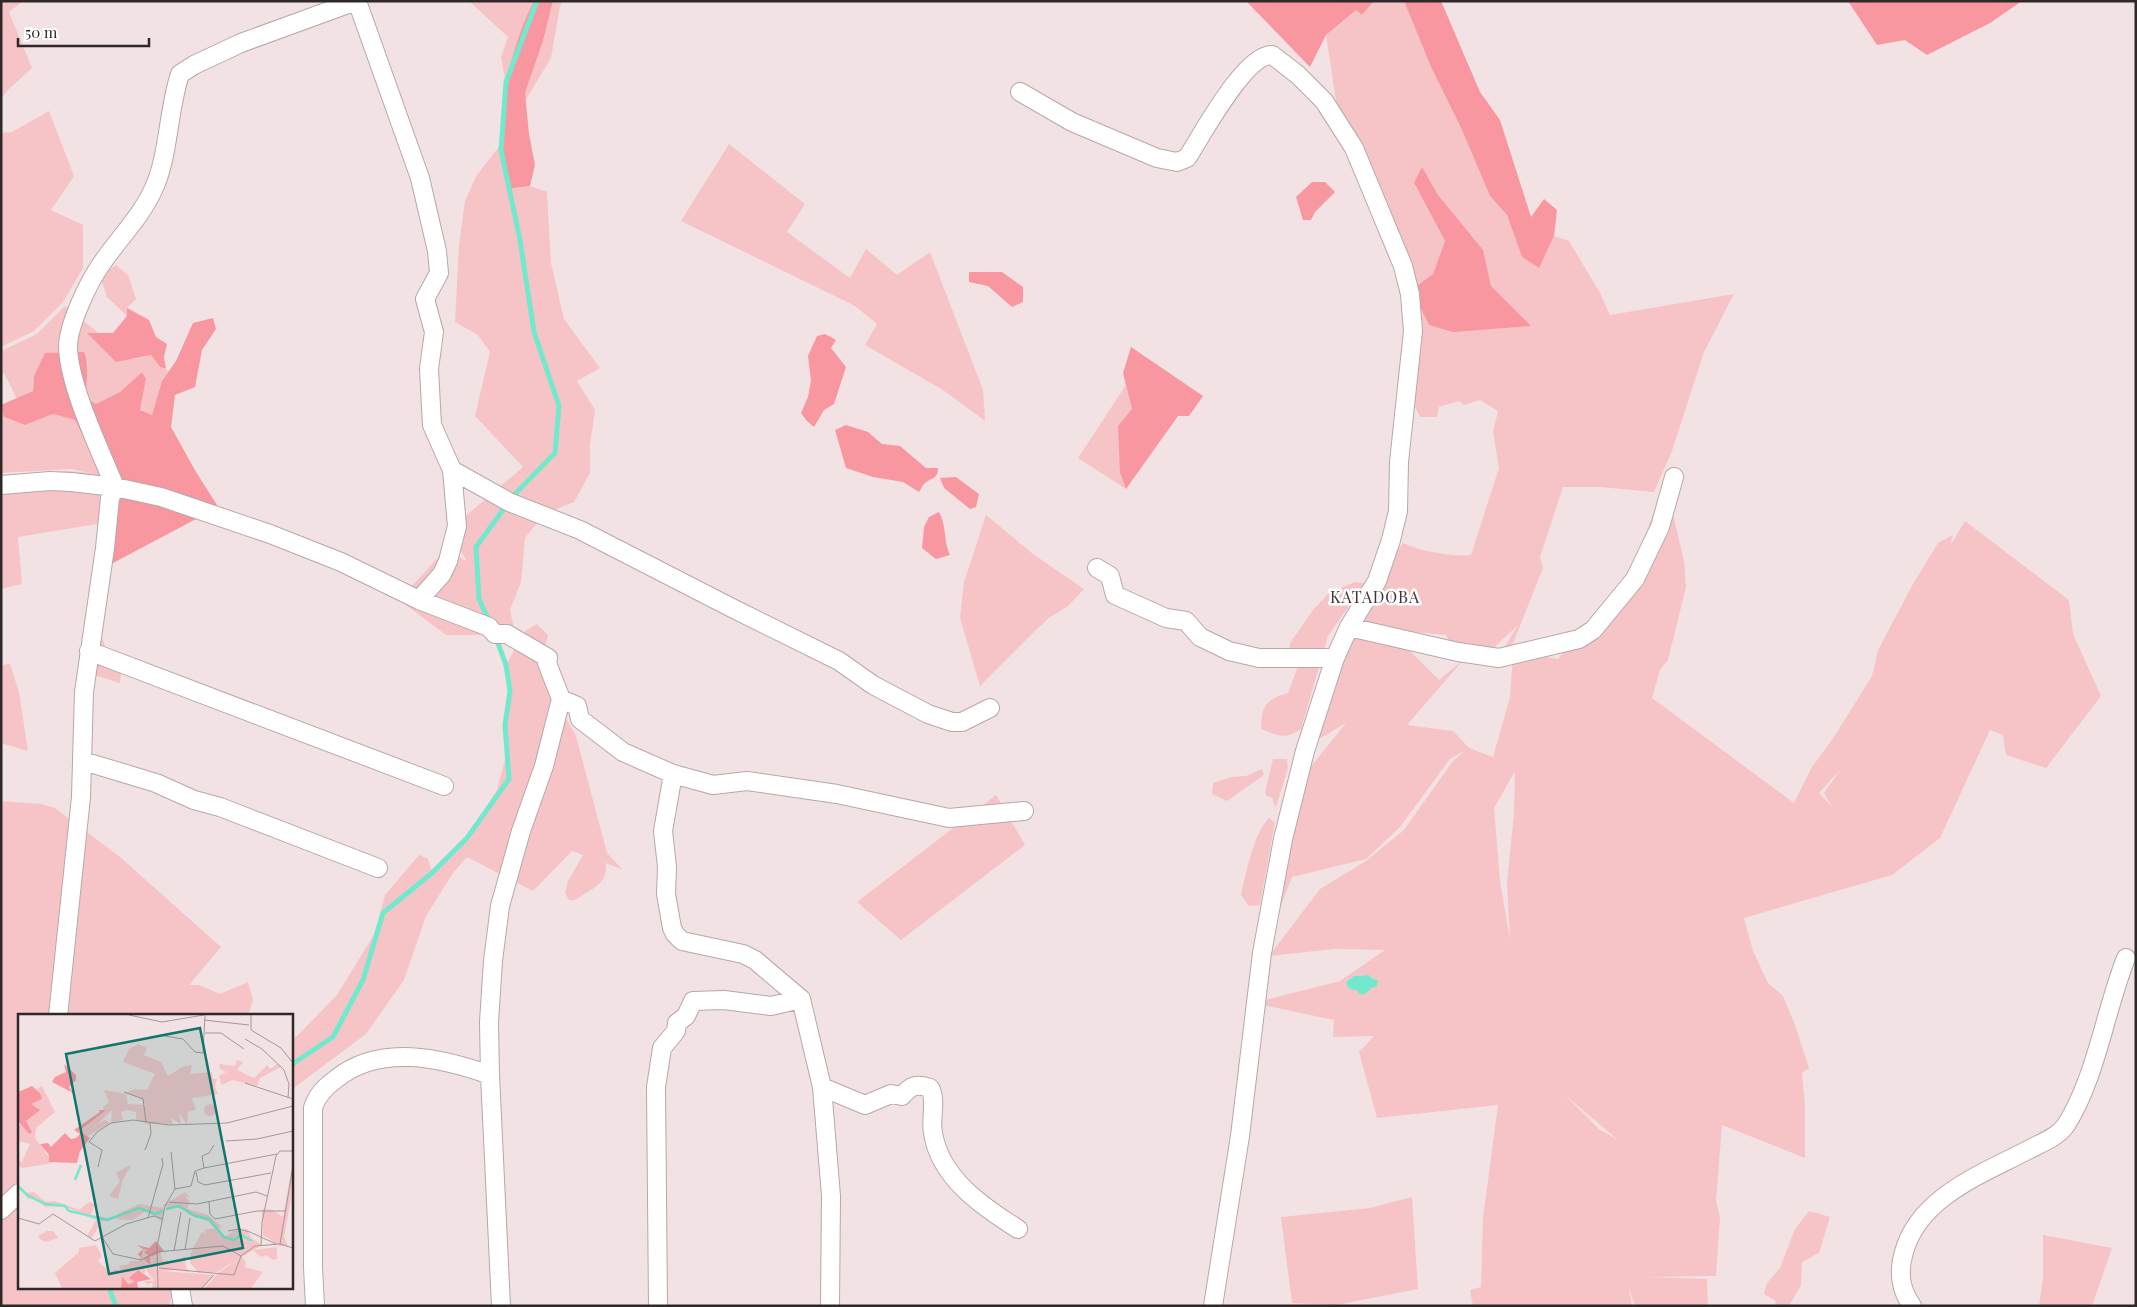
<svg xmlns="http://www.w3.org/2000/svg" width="2137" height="1307" font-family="'Playfair Display',serif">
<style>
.green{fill:#f6c4c7;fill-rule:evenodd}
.forest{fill:#f8979f}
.water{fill:#72e9cc}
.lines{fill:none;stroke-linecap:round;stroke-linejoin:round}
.stream{stroke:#72e9cc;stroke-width:5}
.minor-casing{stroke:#b7a8a8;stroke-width:20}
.minor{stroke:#fff;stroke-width:18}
.labels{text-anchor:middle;stroke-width:5;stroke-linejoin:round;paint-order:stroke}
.quarter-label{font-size:16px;letter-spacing:1px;fill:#403334;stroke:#fff}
.inset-river{fill:none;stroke:#72e9cc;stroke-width:2.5}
.inset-road{fill:none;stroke:#a49898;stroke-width:1}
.view{fill:#0f766e;fill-opacity:0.15;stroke:#0f766e;stroke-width:2.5}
.inset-edge{fill:none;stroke:#2e2828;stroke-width:2.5}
</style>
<rect width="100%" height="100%" fill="#f3e2e3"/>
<path class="green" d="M1 1H23L9 12 32 68 10 88 1 98Z
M469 1H534L528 14 506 84 501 57 508 37Z
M553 1H563L560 6 551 58 525 101V93L543 41Z
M1374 1H1404L1431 67 1462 130 1490 196 1507 215 1522 257 1539 267 1554 236 1569 241 1600 293 1610 315 1734 294 1704 352 1672 451 1654 492 1600 487H1563L1540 557 1543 568 1508 656 1500 655 1518 625 1489 652 1455 654 1446 635 1378 629 1407 648 1439 680 1464 659 1407 725 1453 731 1469 748 1493 757 1510 697 1513 656 1535 655 1558 659 1568 646 1615 598 1632 567 1668 478V493L1684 561 1686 587 1668 660 1660 670 1652 698 1794 803 1812 767 1834 737 1872 676 1878 650 1913 584 1938 543 1953 535 1950 546 1965 521 2069 600 2073 634 2101 696 2046 768 2006 755 2003 735 1990 730 1940 838 1892 875 1744 918 1753 951 1768 983 1783 996 1795 1025 1809 1068 1802 1073 1805 1106V1158L1722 1125 1716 1201 1720 1217 1716 1276 1647 1277 1707 1279 1708 1306H1635L1629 1288 1632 1306H1473L1470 1290 1481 1287 1483 1218 1498 1105 1377 1118 1359 1052 1374 1036 1333 1037 1334 1020 1253 1003 1340 981 1385 950 1334 949 1269 956 1320 889 1366 861 1404 830 1453 761 1466 750 1450 759 1400 827 1366 859 1292 877 1260 960 1292 790 1346 723 1302 749 1312 722 1393 557 1403 543C1419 551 1453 557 1471 555L1499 468 1493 432 1498 411 1480 400 1464 405 1459 401 1439 407 1437 417H1420L1413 402 1396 397 1419 329 1411 300 1420 307 1429 325 1495 329 1530 326 1491 286 1482 250 1438 195 1422 168 1414 184 1445 241 1433 274 1413 289 1401 238 1368 161 1336 101 1326 35 1356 10 1362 15ZM1840 770 1824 793 1832 807 1819 793ZM1515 771 1514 812 1507 883 1510 940 1500 881 1494 808ZM1369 975 1373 979V987L1365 994 1346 982 1354 976ZM1564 1094 1618 1140 1599 1129Z
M49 111 74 176 51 210 83 225V268L63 302 34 331 1 347V133L12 132Z
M501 144 507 189 530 186 547 192 551 263 564 319 600 368 577 381 595 410 590 445V473L574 502 544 514 525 538 521 582 510 610 513 624 510 639 478 635H446L399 600 444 551 467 561 448 531 523 467 475 416 490 352 478 335 455 322 459 245 465 201 477 175Z
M729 144 805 204 787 232 850 278 866 249 897 275 930 252 983 390 985 421 943 390 865 345 877 324 855 306 681 221Z
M116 265 128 275 136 299 127 308V316L107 297 100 276Z
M65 306 100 334 87 333 136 359 151 355 160 367 169 371 162 381 152 415 140 410 146 379 142 372 120 392 96 404 86 398 88 361 34 376 33 391 17 399 4 373 1 374V351L37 334Z
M1126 385 1132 409 1120 473 1126 489 1078 458Z
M1 409 5 418 25 425 53 414 75 420 99 470V475H103L109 522 18 537 22 584 1 589V475L68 471 90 473 71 469 1 473Z
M986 515 1033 554 1084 589 1067 607 1050 617 1035 631 980 686 960 618 964 582Z
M1355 582 1365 583 1328 636 1301 729C1284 740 1279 736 1261 729 1262 705 1265 700 1288 693L1299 664 1289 657 1290 643 1313 610 1329 593Z
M537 624 548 635 542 661 553 696 576 736 607 853 622 869 605 863C610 879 595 888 584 894 578 898 576 901 569 900L565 893 568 881 583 855 572 851 533 891 467 857 453 873 426 916 404 980 366 1034 291 1090V1038L297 1036 337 995 375 933 385 895 419 855 428 859 432 872 467 838 497 790 505 760V725L510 691 506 665 525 631Z
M100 632 107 652 122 661 120 683 78 670 80 653Z
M10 664 19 692 28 751 1 743V665Z
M1273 759H1287L1288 768 1276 807 1273 802V798L1267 796 1265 792Z
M1262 769 1264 775 1227 801 1212 794 1213 783 1231 777 1246 776Z
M996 795 1025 845 901 940 857 902Z
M1 801 42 804 55 808 120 857 221 947 189 985H199L220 994 248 982 253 1000 248 1016H19V1288H174L169 1306H1Z
M1269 818 1275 822 1260 905 1249 906 1241 895C1245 876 1255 830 1269 818Z
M1412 1197 1418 1289 1336 1305 1292 1303 1281 1217 1370 1208Z
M1809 1211 1830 1217 1819 1253 1802 1262 1801 1285 1789 1306H1774L1776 1301 1764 1294 1767 1283 1780 1268 1795 1229Z
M2043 1235 2112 1248 2092 1306H2039L2043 1279Z"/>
<path class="forest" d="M534 1H553L543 41 525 93 529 134 535 165 530 186 507 189C505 174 501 158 501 143 501 96 512 44 534 1Z
M1246 1H1374L1362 15 1356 10 1326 35 1310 67Z
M1404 1H1441L1480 92 1500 120 1531 217 1544 199 1557 210 1554 236 1539 268 1522 257 1507 215 1490 196 1462 130 1431 67Z
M1848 1H2022L1990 23 1927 55 1905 40 1877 45Z
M1422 167 1438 195 1483 250 1491 286 1531 326 1453 332 1429 325 1420 307 1406 294 1433 274 1445 241 1414 183Z
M1312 182H1325L1335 192 1315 212 1311 220H1303L1296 197Z
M969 272H1002L1023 287V302L1012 307 988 286 969 282Z
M127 308 149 320 156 337 167 344 164 357 166 369 160 367 151 355 116 362 87 333H113L127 316Z
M213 318 216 329 202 350 195 387 175 395 171 427 196 472 217 505 198 518 113 563 107 497 99 470 75 420 53 414 25 425 4 417 1 405 33 391 34 376 45 353 84 352C90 365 86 383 86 398L96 404 120 392 142 372 146 379 140 410 152 415 162 381 176 361 193 323Z
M825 334 836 340 831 348 846 367 834 404 824 410 814 427 807 421 801 413 808 397 811 381 808 356 817 336Z
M1131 347 1203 396 1189 416H1178L1126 489 1120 473 1118 426 1132 409 1123 373Z
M846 425 868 432 882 444 900 446 926 468H938C938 480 931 477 924 484 922 486 921 489 919 492L903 482 873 477 846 468 835 430Z
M956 477 979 494 976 507 970 509 944 488 940 478Z
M939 512C947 527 943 538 950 555L936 559 922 548 924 527 929 517Z"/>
<path class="water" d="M1369 975 1373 979 1378 980 1377 987H1373L1365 994H1359L1357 990C1350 990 1348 988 1346 982L1354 976Z"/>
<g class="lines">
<path class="stream" d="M490 623 479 599 476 547 513 496 555 453 559 406 534 332 520 240 501 150 506 82 537 1
M291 1065 333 1037 363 980 383 913 432 873 467 838 509 779 505 725 510 691 506 665 496 638
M109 1288 116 1306"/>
<defs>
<path id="minor" d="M357 1 420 178 437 251 439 273 425 299 434 332 429 369 432 425 452 470 457 526 448 561 442 574 419 600
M1020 92 1072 122 1157 158 1177 162 1187 158C1202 135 1245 54 1272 55L1298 75 1324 101 1354 148 1403 266 1410 294 1413 331 1399 462 1398 511 1391 540 1377 581 1349 627 1335 658 1305 751 1283 839 1262 953 1240 1136 1213 1306
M452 470 509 502 580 530 734 609 839 661 873 685 928 714 952 722H962L990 708
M1 485 50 481 71 482 115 487 161 497 270 534 341 562 419 600 489 627 495 634H507L548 658 547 663 561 699 577 706 580 719 623 752 673 774 663 831 667 867 666 894 672 928 675 934 682 941 743 954 755 960 801 999 822 1087 865 1105 891 1094 902 1096C910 1086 917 1083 930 1088 937 1100 930 1119 933 1133 940 1178 983 1207 1018 1229
M1097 568 1110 576 1115 595 1166 618 1186 621 1200 637 1229 651 1259 658H1335
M1349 627 1458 652 1499 658 1579 639 1593 630 1635 579 1660 527 1674 477
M89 651 444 786
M83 761 156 783 194 800 220 807 378 868
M673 774 713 785 747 781 837 794 949 818 1024 811
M58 1016 81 797 84 692 105 548 110 498 115 487C100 450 69 386 68 347 68 325 89 281 102 263 119 238 141 217 154 188 169 155 168 110 180 74L194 65 241 43 356 1
M822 1087 831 1196 830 1306
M1 1210 19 1193
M180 1288 183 1306
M315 1306 313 1267V1108C317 1095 325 1087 336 1079 380 1043 442 1058 490 1075
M501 1306 490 1075 489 1022 493 961 500 906 521 831 544 766 561 699
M658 1306 656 1087 662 1048 676 1031 677 1023 686 1016 693 1001 724 1000 771 1006 801 999
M1912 1306C1900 1289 1898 1272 1904 1252 1919 1197 1982 1174 2028 1150 2041 1143 2058 1137 2066 1125 2096 1078 2105 1011 2126 958"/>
</defs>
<use href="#minor" class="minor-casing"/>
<use href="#minor" class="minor"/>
</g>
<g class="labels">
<g class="quarter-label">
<text x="1375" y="603">KATADOBA</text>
</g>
</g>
<g transform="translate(18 1014)">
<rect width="275" height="275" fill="#f3e2e3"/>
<path d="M120 30 129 34 126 41 143 48 150 62 164 53 174 51 172 60 194 58 195 65H199L197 73 200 80 174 84 178 96 170 98 169 111 161 99 163 110 153 104 155 110H129L118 105V98L109 96 103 98 105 106 93 109 94 96 80 110 87 106 92 109 68 123 61 117 87 96 84 94 91 88 86 76 108 80 110 90 128 91 122 83 107 79 117 75 129 76 137 60 105 48 111 35ZM219 46 225 48 219 56 236 64 249 51 252 55 259 50 263 53 242 64 239 72 214 66 204 71 201 62 208 58 202 55 201 50 217 52ZM24 72 37 98 18 114 17 124 35 149 4 154 0 151 1 147 4 148 12 130 0 127V112L3 110 11 120 13 115 7 107 13 90 22 79 19 75ZM186 96a6 6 0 1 1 12 0a6 6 0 1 1-12 0ZM275 146 273 185 266 223 270 232H261L245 221 244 195 254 196 265 203ZM114 150 105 166 100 185 91 182 102 167 98 159ZM16 178 28 188 37 187 61 196 71 188 77 190 73 201 91 204H79L89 206 84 207 73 225 69 222 78 206 46 192 27 193 19 184 10 185 6 179ZM167 178 172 183H167L172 187 169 195 190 201 204 213 200 215 206 224 215 217 229 215 233 224 244 231 199 258 181 259 172 249 173 238 184 218 188 220 187 215H196L191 208 170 200 167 195 144 192ZM121 190 146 194 144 207 128 197 115 206 96 205 100 204V200ZM29 217H35L40 224 27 228 22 225 20 222ZM78 231 84 242 80 247 92 258 97 255 104 258 101 252 111 250 112 247H121L125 235 130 236 127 237 131 254 132 243 142 238 145 247 150 246 152 250 167 242 168 253 172 258 158 256 145 257 196 261 185 274H134L135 268 129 271 126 267H136L127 254V260L120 256 115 260 113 265 119 268 110 270 104 262 103 274H44L37 259 61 238V234ZM259 233V245L255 246 248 241 243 243 235 236ZM224 243 228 248 227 253 245 258 233 274H187L200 259Z" fill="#f6c4c7"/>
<path d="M46 50 58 61V66L51 73 55 79 34 68 37 63 48 58ZM14 72 22 79 24 85 13 90 22 96 8 107 14 118 11 120 1 108 0 78ZM81 96H88L61 117 72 124 62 137 59 149 31 148V141L22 130 30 129 33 133 47 119 53 125 58 124 62 120 56 116 82 98ZM138 227 146 237 132 243V251L125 244 130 242 126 238 130 236 125 235 123 244 120 240 125 235 119 231 131 234ZM120 256 133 265 119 268 120 274H103L104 262 110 270 117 268 111 264Z" fill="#f8979f"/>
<path class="inset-river" d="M57 166 63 151M0 172 9 181 27 190 47 192 51 197 89 206 121 194 137 200 145 197M148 195 161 192 177 202 191 205 206 223 216 226 223 221 234 227"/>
<path class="inset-road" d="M111 1 144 8 186 1M233 1V16L263 34 275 49M186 6 231 11M187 19H203L226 35M147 22 165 25 177 38 185 39 187 1M227 25 244 35 266 56 271 70 270 84M227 69 275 85M106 78 125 85 128 108M208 127 239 125 275 117M127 136 133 120 132 109M153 138 157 175M80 153 84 136 71 128 79 118 93 109 115 106 151 111 209 109 275 92M186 154 259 140M178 158 180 168 187 171 253 159M151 188 179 190 238 178 249 182M191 188 192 200 197 205 239 197H267M0 204 21 210 35 200 77 227 108 210 136 202 144 205M130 204 145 150 144 144M210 217 221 215 232 218 258 230M84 223 95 240 123 246 138 238 205 232 223 242M262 230 275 152M243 231 244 208 258 142 262 137H275M167 236 172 204M156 237 163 198M141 254 216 261 223 242 237 232 262 230 275 234M140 274 139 233 147 192 157 175 173 172 177 157 186 154 184 142 191 139 196 131M184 274 196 261"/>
<path class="view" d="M182 14 225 234 91 260 48 40Z"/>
<rect width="275" height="275" class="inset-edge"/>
</g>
<rect width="2137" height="1307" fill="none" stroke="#2e2828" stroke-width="5"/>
<path d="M18 38v8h131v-8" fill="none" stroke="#2e2828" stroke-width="2.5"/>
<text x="25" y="38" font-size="15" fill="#2e2828" stroke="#ffffff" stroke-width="4" paint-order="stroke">50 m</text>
</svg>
